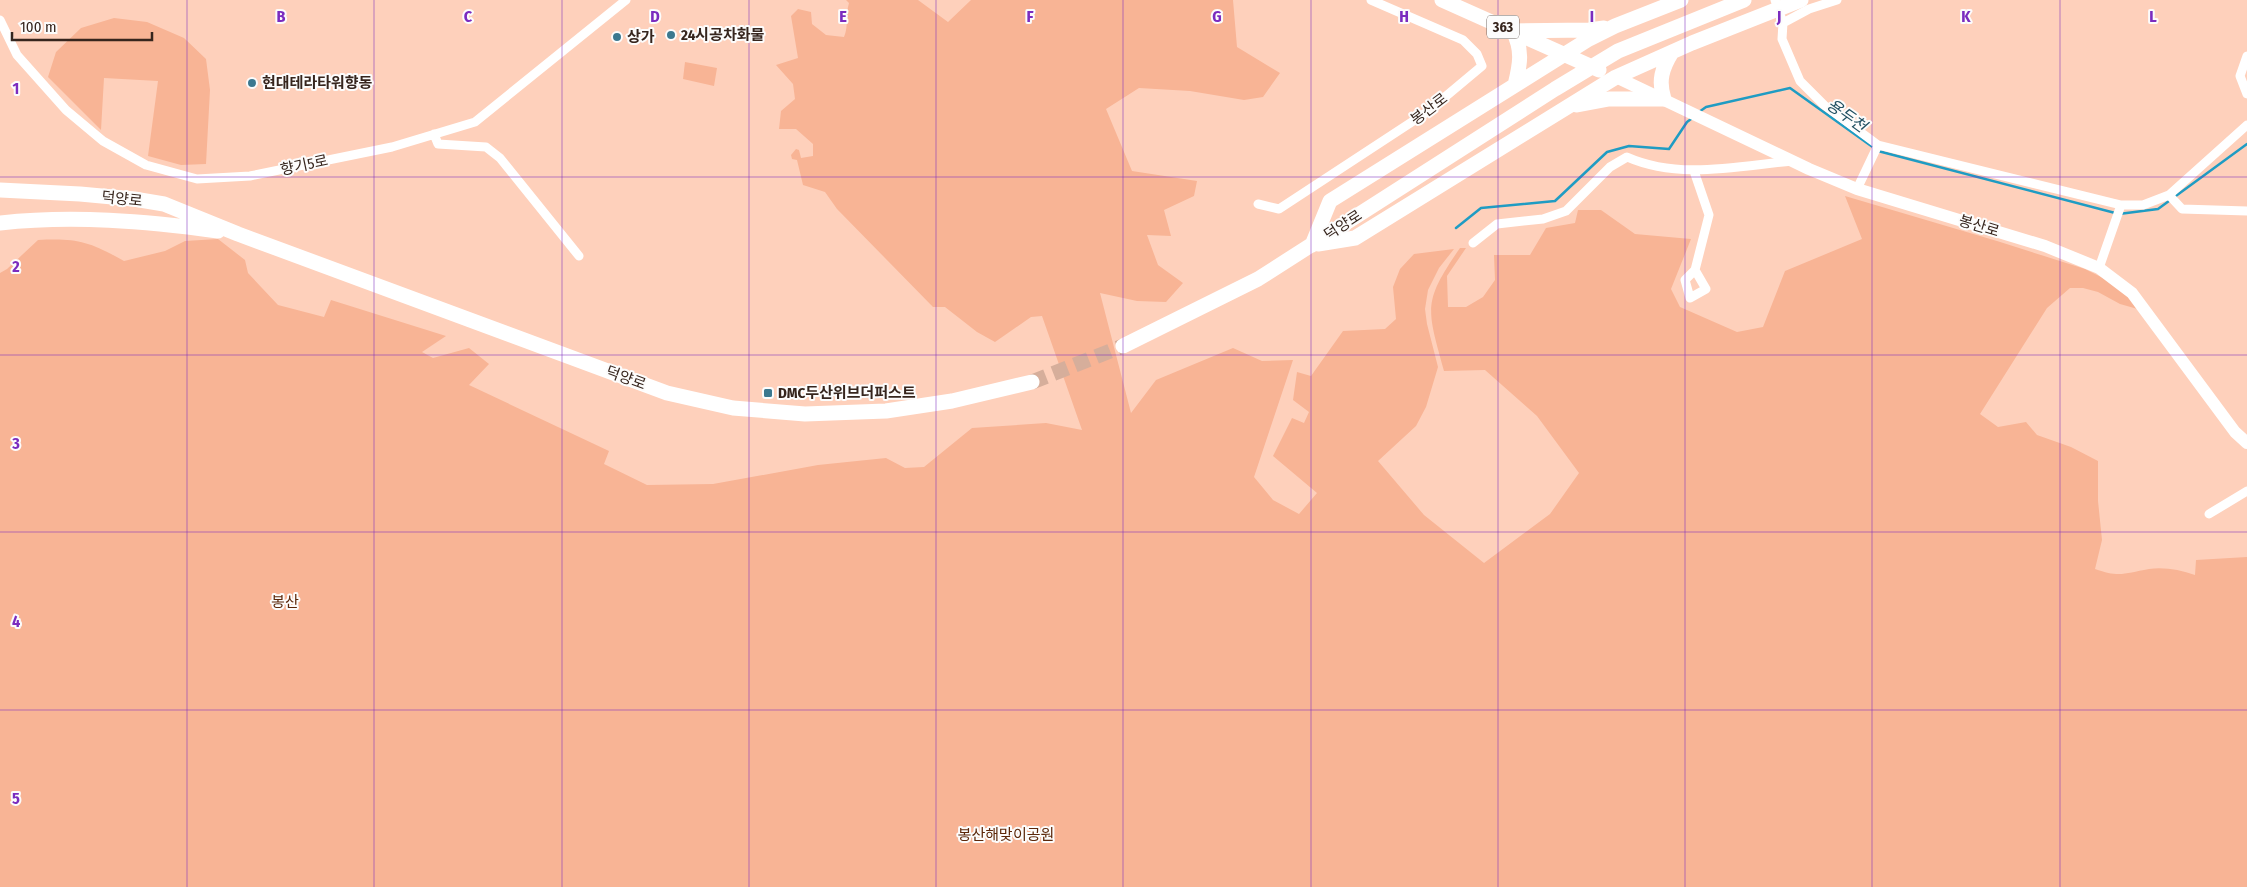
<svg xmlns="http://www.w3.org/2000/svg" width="2247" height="887" font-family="'Fira Sans Condensed','Noto Sans KR',sans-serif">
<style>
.green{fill:#f8b495}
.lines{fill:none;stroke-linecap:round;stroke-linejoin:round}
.stream{stroke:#1f9cc3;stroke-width:2.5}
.primary-tunnel{stroke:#d6ae9b;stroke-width:15;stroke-dasharray:15 8;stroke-linecap:butt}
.street{stroke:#fff;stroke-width:9}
.secondary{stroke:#fff;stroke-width:12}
.primary{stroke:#fff;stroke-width:15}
.grid{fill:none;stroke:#7b2cbf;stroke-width:1;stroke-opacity:0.55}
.poi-dot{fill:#3c788f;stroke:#fcfcfc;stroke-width:2}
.labels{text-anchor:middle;stroke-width:4;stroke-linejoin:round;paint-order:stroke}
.shield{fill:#fcfcfc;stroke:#716660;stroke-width:1}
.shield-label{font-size:14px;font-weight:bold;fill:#36251d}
.poi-label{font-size:15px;font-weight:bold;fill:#36251d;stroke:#fcfcfc;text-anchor:start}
.street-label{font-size:15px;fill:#36251d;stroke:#fcfcfc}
.park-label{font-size:15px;fill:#5c2709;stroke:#fcfcfc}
.water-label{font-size:16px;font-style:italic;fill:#215062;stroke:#fcfcfc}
.grid-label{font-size:16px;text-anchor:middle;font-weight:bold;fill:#7b2cbf;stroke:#fcfcfc;stroke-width:4;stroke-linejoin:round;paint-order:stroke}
</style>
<rect width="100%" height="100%" fill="#fed0bb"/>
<path class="green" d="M846 0H918L948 22 971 0H1233L1237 47 1280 73 1263 97 1244 100 1190 91 1139 88 1106 109 1132 171 1197 181 1194 196 1164 210 1171 236 1147 235 1158 265 1183 283 1166 302 1137 301 1100 293 1131 413 1156 380 1233 348 1262 361 1293 360 1254 477 1273 500 1299 514 1317 493 1273 456 1292 418 1304 423 1309 412 1293 400 1297 372 1311 376 1343 331 1385 329 1396 319 1393 287 1400 269 1414 254 1454 249 1439 268 1428 290 1425 309 1427 324 1438 367 1426 407 1416 426 1378 461 1424 515 1484 563 1550 514 1579 473 1537 416 1485 370 1444 371C1427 308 1422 303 1460 248H1466L1447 276 1448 307H1466L1483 297 1495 280 1494 255H1530L1546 228 1575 223 1578 210H1601L1635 234 1691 239 1671 289 1680 307 1737 332 1763 327 1785 271 1862 239 1845 196 1997 241 2085 269 2115 284 2141 310 2120 304 2098 292 2083 288H2070L2047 308 1980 414 1998 427 2026 422 2037 435 2071 447 2098 461V501L2102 540 2095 569C2120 578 2125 573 2149 569 2165 567 2180 570 2195 575L2196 560 2247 557V887H0V273L7 269 38 240C78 238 90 242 124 261L165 251 185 241 218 239 245 260 248 273 278 305 324 317 331 300 446 336 422 352 433 358 469 348 489 364 469 385 609 451 604 464 647 485 713 484 818 465 886 458 905 468 924 467 972 428 1046 423 1082 430 1042 316 1031 317 995 342 977 332 945 307H933L837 209 825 192 803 185 797 160 792 159 791 155 796 149 799 150 801 158 813 156V144L796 129H779L781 111 795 99 793 84 776 65 798 58 791 16 798 9 811 12 812 24 826 35 844 37C849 25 845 16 849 3Z
M114 18 147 22 184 38 206 59 210 90 206 164 181 165 148 156 158 81 104 78 101 130 48 77 56 52 81 28Z
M685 62 717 68 714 86 683 79Z"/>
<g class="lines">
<path class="stream" d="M1699 112 1706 107 1790 88 1874 148
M1878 151 2119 214 2158 209 2247 144
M1456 228 1481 208 1555 201 1607 152 1629 146 1669 149 1687 122 1691 119"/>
<path class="primary-tunnel" d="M1032 382 1123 346"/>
<path class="street" d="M1775 0 1783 23 1782 39 1800 81 1824 105 1878 145 2121 205H2143L2169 195 2247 125
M0 20 17 55 66 110 103 141 146 165 197 179 250 176 392 147 475 122 626 0
M1783 23 1809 9 1837 0
M2247 56 2240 76 2247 94
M434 134 438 144 486 147 500 158 579 256
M1694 171 1709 215 1695 270 1685 280 1690 298 1706 289 1695 270
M1857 189 1878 145
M2169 195 2182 209 2247 211
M1258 204 1279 209 1427 112 1482 66 1477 54 1463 40 1371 0
M1473 243 1497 224 1543 219 1566 211 1610 167 1627 157C1679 180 1738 166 1792 161
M2099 268 2121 205
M2209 514 2247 491"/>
<path class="secondary" d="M1616 77 1809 169 1857 189 2045 246 2099 268 2132 293 2235 432 2247 443"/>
<path class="primary" d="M1442 0 1599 70
M1515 85C1520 65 1523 50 1513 31L1589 30 1604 28
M1577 105 1609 99H1664C1658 81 1662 68 1672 52
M0 190 80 194 134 199 164 204 238 234 667 393 733 408 805 414 886 411 952 401 1032 382
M0 223C73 215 145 221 218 231
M1318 244 1355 238 1616 77 1692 43 1801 0
M1312 245 1330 201 1589 39 1615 26 1681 0
M1123 346 1258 279 1555 89 1618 51 1744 0"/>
</g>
<path class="grid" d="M187 0V887M374 0V887M562 0V887M749 0V887M936 0V887M1123 0V887M1311 0V887M1498 0V887M1685 0V887M1872 0V887M2060 0V887M0 177H2247M0 355H2247M0 532H2247M0 710H2247"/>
<g class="poi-dot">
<circle cx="671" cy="35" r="5"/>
<circle cx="617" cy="37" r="5"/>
<circle cx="252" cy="83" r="5"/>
<rect x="763" y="388" width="10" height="10" rx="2.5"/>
</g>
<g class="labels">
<rect class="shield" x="1487" y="15.5" width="32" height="23" rx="4"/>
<g class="shield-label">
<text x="1503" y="32">363</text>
</g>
<g class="poi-label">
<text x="681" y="40">24시공차화물</text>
<text x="627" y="42">상가</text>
<text x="262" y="88">현대테라타워향동</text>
<text x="778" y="398">DMC두산위브더퍼스트</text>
</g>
<g class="street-label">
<text transform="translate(1429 109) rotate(-37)" y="5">봉산로</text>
<text transform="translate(304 165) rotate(-12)" y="5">향기5로</text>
<text transform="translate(122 199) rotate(6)" y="5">덕양로</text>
<text transform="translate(1343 225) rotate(-33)" y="5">덕양로</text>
<text transform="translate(1979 226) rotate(17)" y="5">봉산로</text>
<text transform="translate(626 378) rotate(20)" y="5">덕양로</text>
</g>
<g class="park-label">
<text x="285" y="607">봉산</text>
<text x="1006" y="840">봉산해맞이공원</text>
</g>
<g class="water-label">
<text transform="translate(1847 115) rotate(35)" y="6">용두천</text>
</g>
</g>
<g class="grid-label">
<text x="281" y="22">B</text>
<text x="468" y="22">C</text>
<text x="655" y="22">D</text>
<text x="843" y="22">E</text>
<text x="1030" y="22">F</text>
<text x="1217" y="22">G</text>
<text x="1404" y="22">H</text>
<text x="1592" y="22">I</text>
<text x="1779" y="22">J</text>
<text x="1966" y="22">K</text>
<text x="2153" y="22">L</text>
<text x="16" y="94">1</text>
<text x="16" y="272">2</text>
<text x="16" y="449">3</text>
<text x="16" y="627">4</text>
<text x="16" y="804">5</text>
</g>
<path d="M12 32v8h140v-8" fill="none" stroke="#36251d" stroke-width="2.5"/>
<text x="20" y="32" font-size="15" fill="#36251d" stroke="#fcfcfc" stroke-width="4" paint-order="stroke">100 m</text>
</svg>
